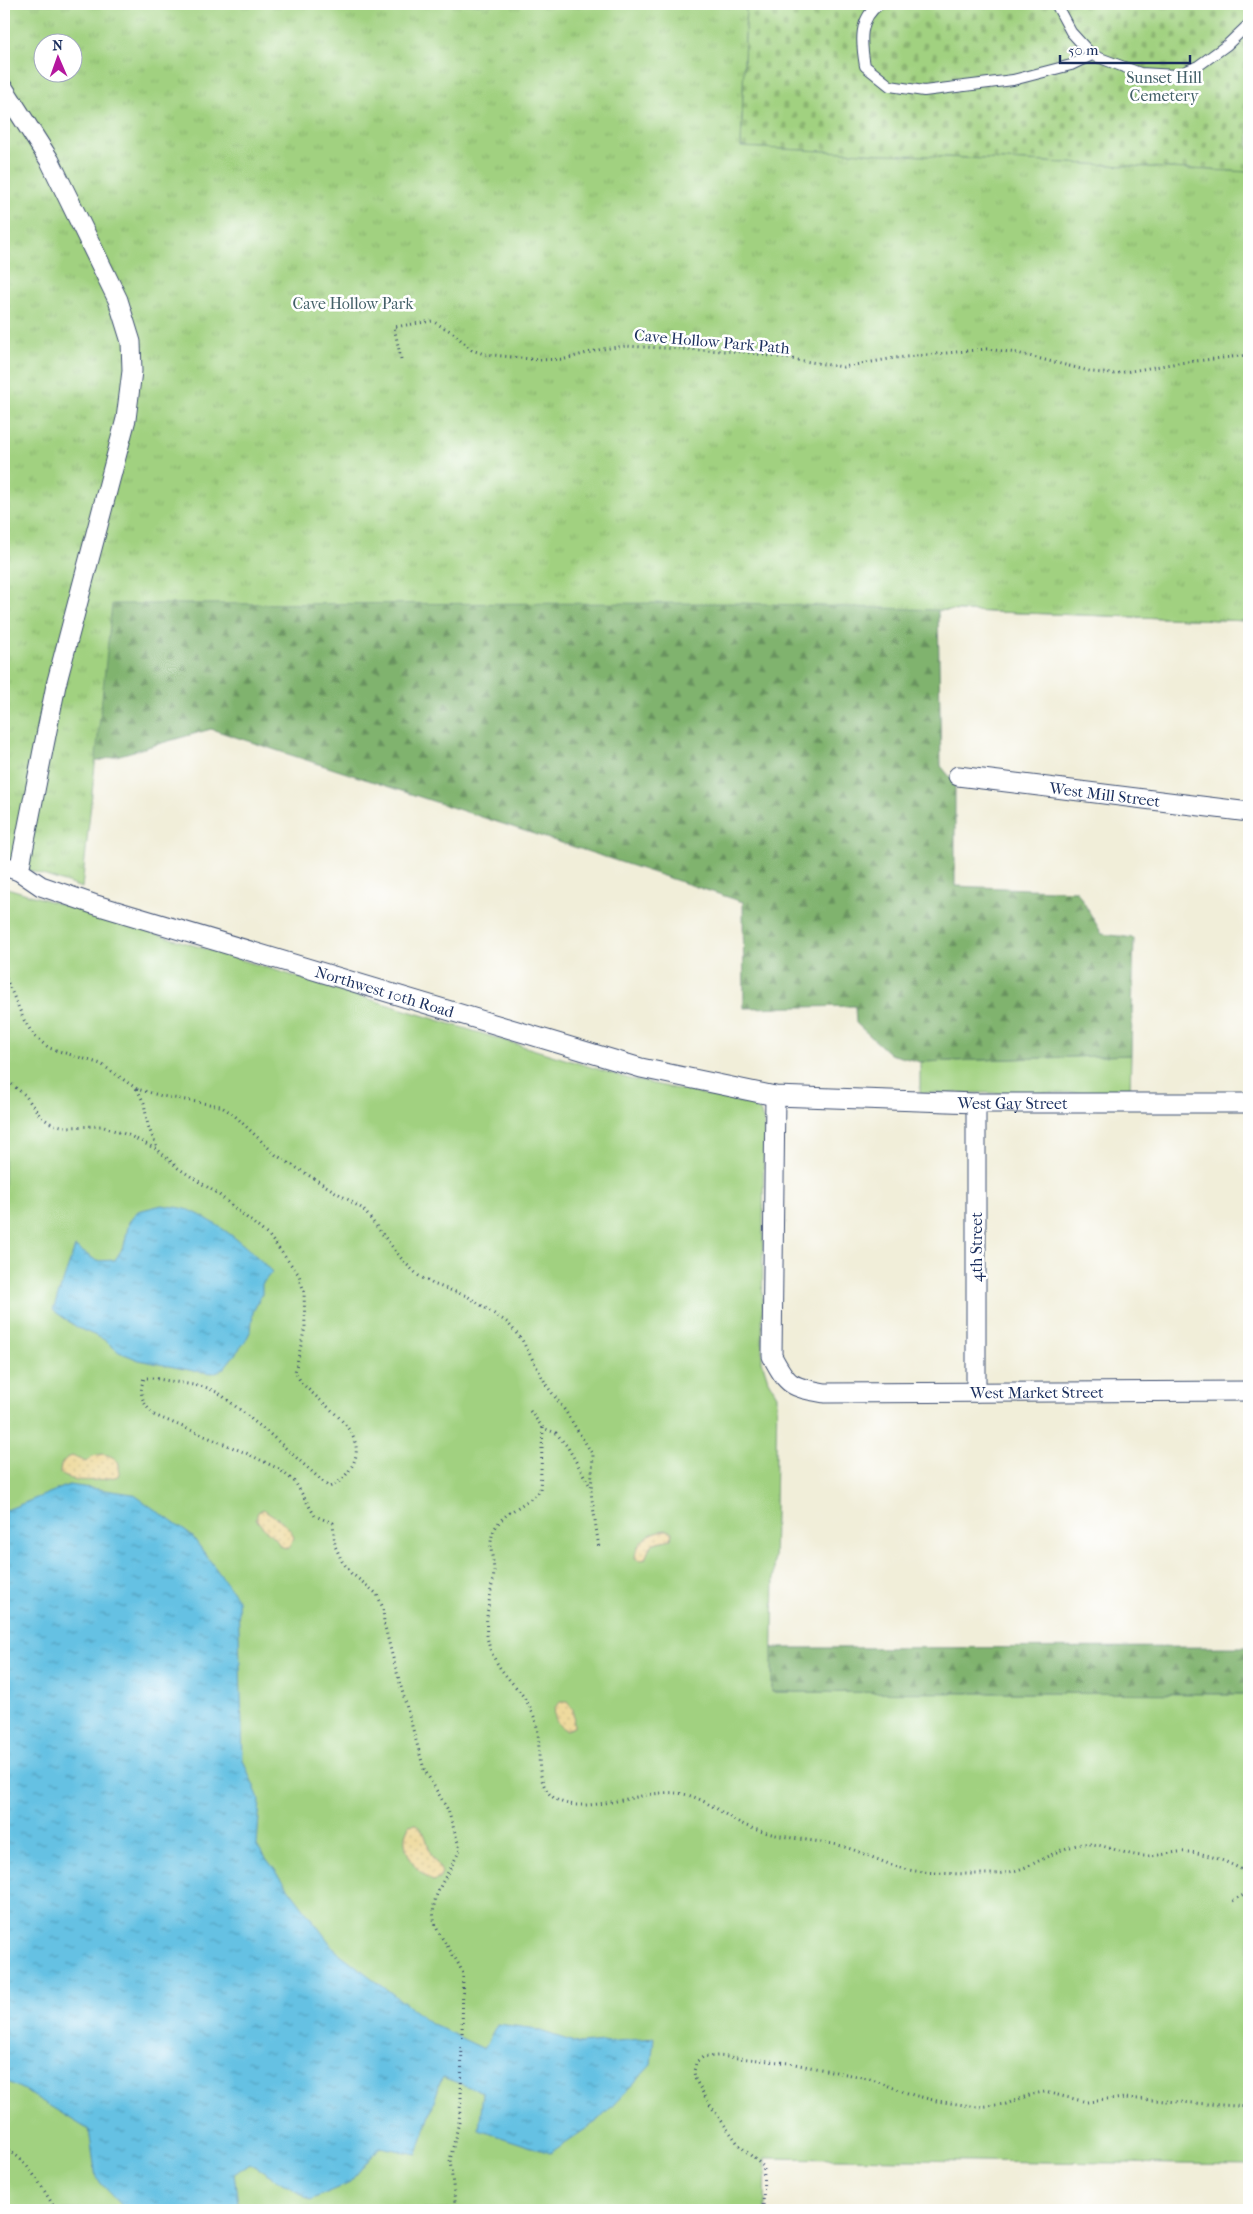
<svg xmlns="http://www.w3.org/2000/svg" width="1253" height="2214" font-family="'IM FELL French Canon',serif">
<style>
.grass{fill:#a1d180;stroke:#5e806f}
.forest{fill:url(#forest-firs);stroke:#4e7166}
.sand{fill:url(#sand-dots);stroke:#84847e}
.cemetery{fill:url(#cemetery-stones);stroke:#5e806f}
.park{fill:url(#park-tufts);stroke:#5e806f;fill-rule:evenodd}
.water{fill:url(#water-ripples);stroke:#4078a0}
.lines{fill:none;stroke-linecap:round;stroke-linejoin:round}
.service-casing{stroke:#3b4c70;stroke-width:12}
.minor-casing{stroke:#3b4c70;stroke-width:21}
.path{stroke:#3b4c70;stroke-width:3;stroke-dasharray:1 4;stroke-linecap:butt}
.service{stroke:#fff;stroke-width:10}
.minor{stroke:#fff;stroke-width:19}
.labels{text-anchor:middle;stroke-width:5;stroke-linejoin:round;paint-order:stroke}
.park-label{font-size:16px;fill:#436068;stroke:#fff}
.street-label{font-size:16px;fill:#1b2f5e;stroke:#fff}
</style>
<defs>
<pattern id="forest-firs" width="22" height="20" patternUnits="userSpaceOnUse" patternTransform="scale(1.25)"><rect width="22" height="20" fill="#80b36e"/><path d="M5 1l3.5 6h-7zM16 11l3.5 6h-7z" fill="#68925e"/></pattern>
<pattern id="sand-dots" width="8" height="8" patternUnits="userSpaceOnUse" patternTransform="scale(1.25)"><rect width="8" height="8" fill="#eeda9e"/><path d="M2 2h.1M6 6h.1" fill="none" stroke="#ccbb8a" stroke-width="1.8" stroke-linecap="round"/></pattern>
<pattern id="cemetery-stones" width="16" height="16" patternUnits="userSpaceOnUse" patternTransform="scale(1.25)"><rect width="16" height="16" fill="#a1d180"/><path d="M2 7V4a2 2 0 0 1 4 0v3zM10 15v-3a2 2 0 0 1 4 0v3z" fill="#8ab471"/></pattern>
<pattern id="park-tufts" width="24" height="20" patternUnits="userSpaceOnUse" patternTransform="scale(1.25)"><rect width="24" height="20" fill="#a1d180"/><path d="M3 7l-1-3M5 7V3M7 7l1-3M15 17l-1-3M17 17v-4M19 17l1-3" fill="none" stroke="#8ab471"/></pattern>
<pattern id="water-ripples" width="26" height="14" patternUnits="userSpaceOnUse" patternTransform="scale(1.25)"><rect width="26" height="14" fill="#65c1e3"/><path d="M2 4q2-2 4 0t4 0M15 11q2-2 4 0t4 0" fill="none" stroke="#529dbb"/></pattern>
</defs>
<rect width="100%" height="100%" fill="#fff"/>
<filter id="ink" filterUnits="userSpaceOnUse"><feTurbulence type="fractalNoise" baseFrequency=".02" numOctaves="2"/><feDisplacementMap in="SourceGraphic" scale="10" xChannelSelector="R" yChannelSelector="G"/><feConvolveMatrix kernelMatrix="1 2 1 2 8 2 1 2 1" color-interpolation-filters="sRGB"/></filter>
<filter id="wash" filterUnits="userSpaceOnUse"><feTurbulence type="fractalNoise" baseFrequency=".0096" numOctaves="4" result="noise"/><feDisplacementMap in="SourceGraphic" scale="20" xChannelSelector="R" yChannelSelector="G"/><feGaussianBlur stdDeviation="1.12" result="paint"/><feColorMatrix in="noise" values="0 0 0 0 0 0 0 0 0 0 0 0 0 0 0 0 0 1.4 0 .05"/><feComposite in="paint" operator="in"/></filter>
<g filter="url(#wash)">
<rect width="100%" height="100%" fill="#f1eed9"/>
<path class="grass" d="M4 887 630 1079 749 1104 760 1111 764 1122 762 1361 768 1380 777 1395 772 1692 1249 1694V2165L766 2158 765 2210H4Z
M1131 1055 1130 1093H920V1062Z"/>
<path class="forest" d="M746 4 741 147 1249 172V621L938 610 941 766 955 783V886L1077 891 1102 934 1134 938 1131 1055 920 1062 890 1054 856 1023 855 1006 744 1008 743 902 211 729 95 762 67 738 97 572Z
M1249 1647V1694L772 1692V1648Z"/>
<path class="sand" d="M103 1454C115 1456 123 1463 118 1476 103 1481 71 1484 60 1473 60 1464 63 1459 72 1456L86 1462 92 1456Z
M263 1509C275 1517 290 1524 294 1538L288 1549 280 1546C274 1534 262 1530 256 1518L258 1512Z
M667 1530 672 1532 671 1539 654 1543 650 1547 645 1559 640 1561 635 1558C636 1542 650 1531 667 1530Z
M560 1702H567L573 1709 574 1727 566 1730C556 1725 553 1718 555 1707Z
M416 1824C428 1833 426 1844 432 1856 435 1863 440 1866 442 1873L439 1879 433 1881C419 1875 403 1853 405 1837 405 1833 408 1829 409 1825Z"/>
<path class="cemetery" d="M746 4H1249V172L741 147Z"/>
<path class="park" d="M4 4H746L741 147 1249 172V621L741 603 112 604 82 888 4 862ZM42 42H72V72H42Z"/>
<path class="water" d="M162 1205C171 1207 181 1207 189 1210 218 1222 251 1249 272 1272L262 1284V1294L253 1312 251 1330 245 1342 223 1369 213 1373 194 1371 139 1360 119 1352 103 1339 78 1328 53 1310 75 1247 97 1261 115 1260 124 1246 129 1222 138 1211Z
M69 1485 133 1494 192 1536 238 1599 243 1760 260 1801 257 1846 335 1950 432 2024 484 2049 497 2024 531 2028 580 2044 654 2038 651 2065 599 2120 550 2153 479 2130 483 2092 442 2077 417 2154 380 2147 348 2184 310 2200 250 2163 234 2174 239 2210H126L96 2178 89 2130 22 2089 4 2080V1511Z"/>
</g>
<g filter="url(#ink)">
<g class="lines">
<defs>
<path id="service" d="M880 4C858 18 861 43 865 66L890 86 924 91 1013 80 1071 65 1092 55
M1056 4 1071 32 1092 55 1140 73 1177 75 1198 66 1227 45 1249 24"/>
<g id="minor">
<path d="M4 89 50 161 118 300 131 342 132 371 126 419 56 685 19 871"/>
<path id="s1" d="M958 776 1249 812"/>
<path id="s2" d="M4 866 19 871 41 886 93 904 641 1068 775 1096 976 1103H1249"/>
<path id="s3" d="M775 1096 772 1356C788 1387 792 1387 825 1393L1249 1391"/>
<path d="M976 1103V1392"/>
</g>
</defs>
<use href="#service" class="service-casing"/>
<use href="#minor" class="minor-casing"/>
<path class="path" d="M401 359 394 327 432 321 452 332 472 350 484 354 539 360 565 359 602 349 626 346 745 352 843 367 895 358 987 349 1017 353 1093 372 1113 374 1178 363 1249 355
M4 974 24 1020 34 1036 49 1048 101 1064 137 1089 162 1096 220 1106 233 1114 276 1155 363 1209 404 1262 419 1276 433 1284 467 1296 508 1323 522 1340 547 1386 566 1412 593 1455 591 1492 599 1548
M4 1078 25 1095 41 1117 52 1124 66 1127 101 1126 128 1135 158 1150 178 1168 218 1194 270 1237 299 1275 304 1292 305 1327 295 1372C298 1376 300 1382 304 1385 322 1405 371 1433 352 1466 346 1476 340 1483 329 1487L271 1435 219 1393 205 1387 152 1378H144C138 1394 143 1404 154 1415L246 1453 279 1469 295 1482 315 1516 333 1523 335 1546 342 1561 351 1573 377 1594 383 1608 384 1623 391 1651 424 1769 448 1810 460 1849C449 1876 423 1901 438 1931 446 1946 457 1958 463 1974L461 2098 459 2122 450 2160 456 2210
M137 1089 144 1103 148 1126 158 1150
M530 1411 543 1428 556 1433 567 1446 590 1486
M543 1428 540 1491C526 1505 505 1511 495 1528 487 1544 493 1555 494 1570 494 1579 491 1588 490 1597 482 1637 487 1655 514 1685 526 1698 533 1710 537 1727 542 1750 533 1782 554 1798 582 1818 645 1789 676 1793 704 1795 724 1817 749 1827 776 1838 806 1839 833 1844 858 1849 881 1863 905 1869 924 1874 965 1874 986 1874 1029 1875 1041 1854 1077 1845 1095 1840 1117 1852 1135 1855 1149 1858 1164 1854 1178 1852 1201 1850 1230 1862 1249 1874
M1233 1901 1249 1892
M4 2148C28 2159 42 2188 56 2210
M763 2210 764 2167 739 2145 710 2105 695 2079 694 2071 696 2062 703 2057 718 2056 789 2063 867 2078 913 2095 937 2101 978 2107 1006 2104 1032 2094 1045 2092 1087 2102 1125 2098 1249 2107"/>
<use href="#service" class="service"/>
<use href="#minor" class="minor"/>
</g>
</g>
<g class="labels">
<g class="park-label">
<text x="1164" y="83">Sunset Hill<tspan x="1164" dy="18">Cemetery</tspan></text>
<text x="353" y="309">Cave Hollow Park</text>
</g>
<g class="street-label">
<text transform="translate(712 341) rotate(5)" y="6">Cave Hollow Park Path</text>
<text dy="6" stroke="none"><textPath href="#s1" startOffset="148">West Mill Street</textPath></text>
<text dy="6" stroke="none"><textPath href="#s2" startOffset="402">Northwest 10th Road</textPath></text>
<text dy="6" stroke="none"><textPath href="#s2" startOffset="1044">West Gay Street</textPath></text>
<text transform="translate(976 1247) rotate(-90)" y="6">4th Street</text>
<text dy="6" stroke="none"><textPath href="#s3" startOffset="541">West Market Street</textPath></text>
</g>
</g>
<rect width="1253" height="2214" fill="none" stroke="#fff" stroke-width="20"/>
<g transform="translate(58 58) rotate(358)"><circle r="24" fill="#ffffff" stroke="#a4acbf"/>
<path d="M0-4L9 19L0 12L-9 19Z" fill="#b5179e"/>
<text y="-8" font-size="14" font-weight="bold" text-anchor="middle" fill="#1b2f5e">N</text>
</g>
<path d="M1060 55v8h130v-8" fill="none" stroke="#1b2f5e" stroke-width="2.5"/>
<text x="1068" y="55" font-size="15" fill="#1b2f5e" stroke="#ffffff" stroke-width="4" paint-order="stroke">50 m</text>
</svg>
